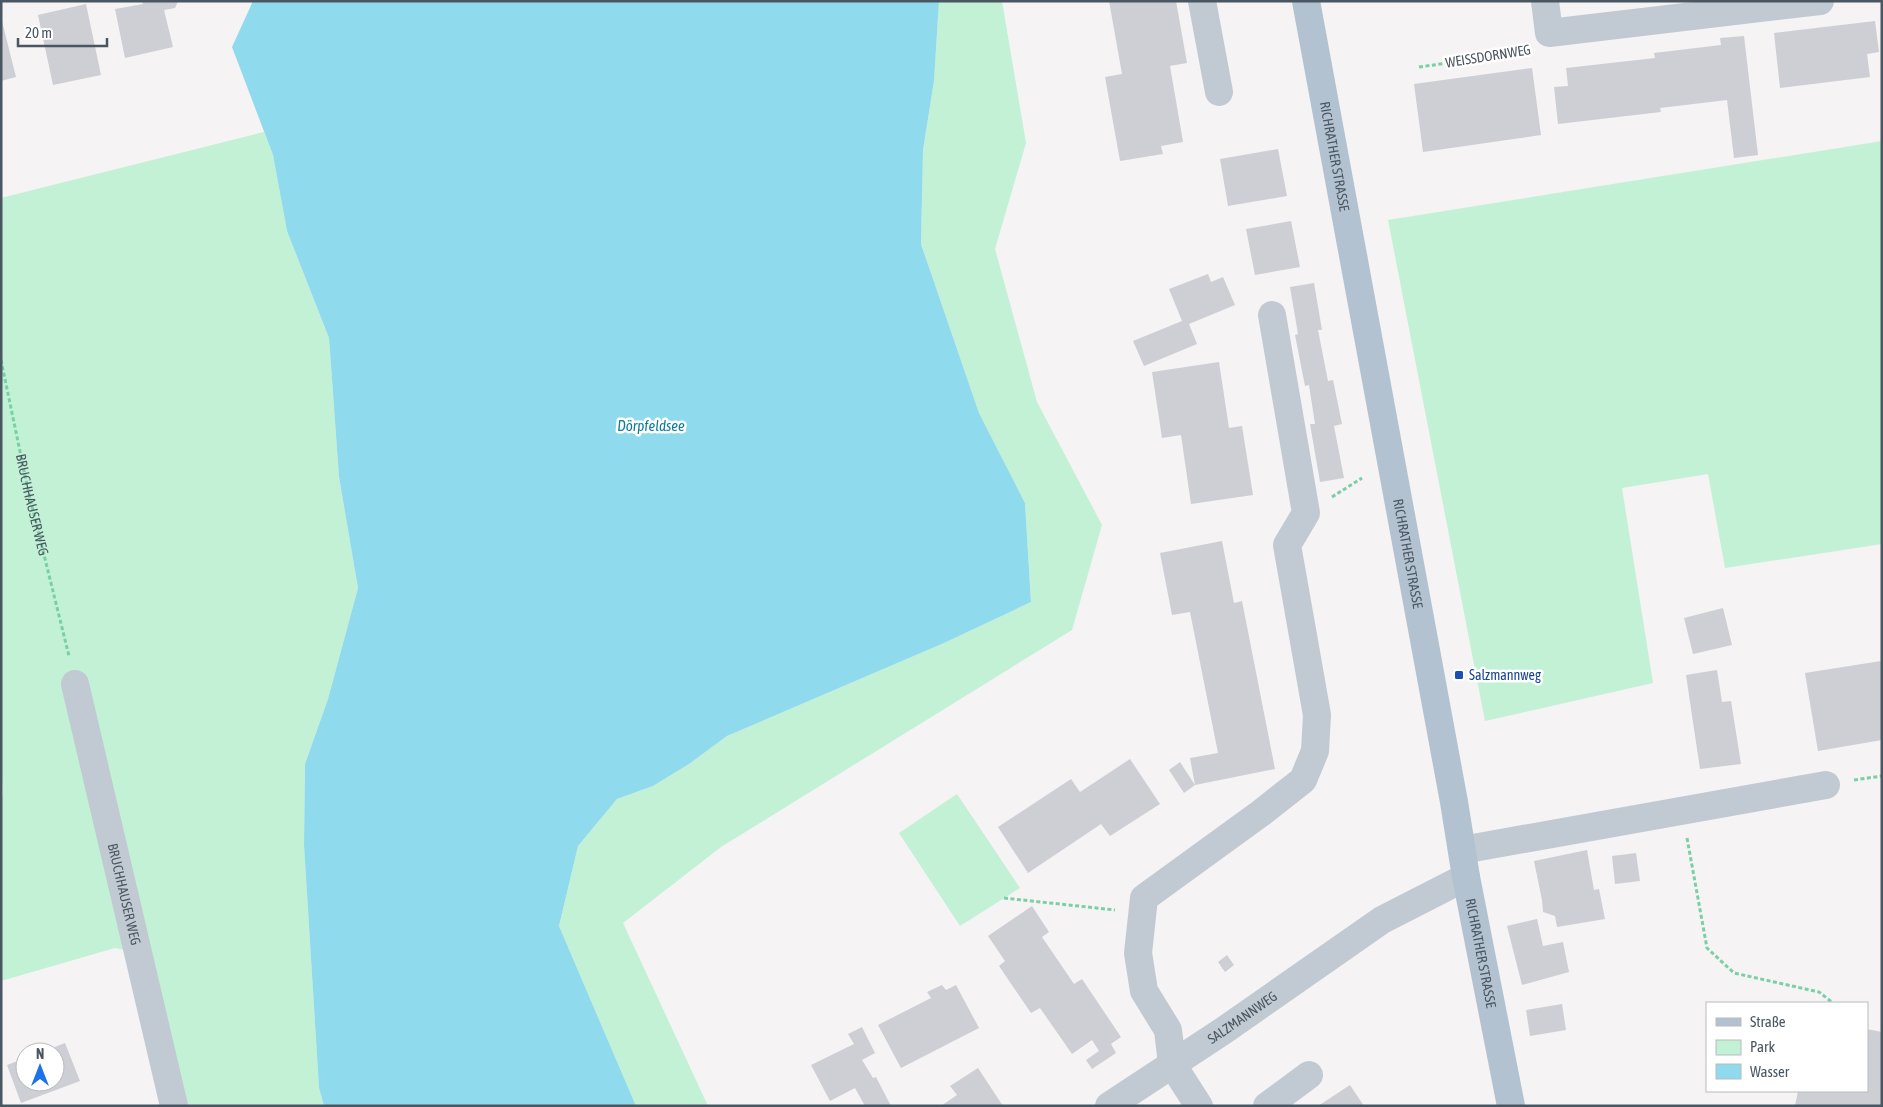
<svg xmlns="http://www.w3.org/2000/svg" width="1883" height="1107" font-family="'Asap Condensed',sans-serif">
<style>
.green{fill:#c3f1d5}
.water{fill:#90daee}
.building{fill:#cdcfd5}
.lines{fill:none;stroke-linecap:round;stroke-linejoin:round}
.path{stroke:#7ad0a6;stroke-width:3;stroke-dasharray:4 2.5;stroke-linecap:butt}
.minor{stroke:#c1cad2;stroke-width:28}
.major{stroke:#b3c2d1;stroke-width:28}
.transit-dot{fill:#1a4fb4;stroke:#fff;stroke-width:2}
.labels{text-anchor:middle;stroke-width:5;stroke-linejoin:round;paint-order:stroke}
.street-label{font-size:14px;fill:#4a5661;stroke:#fff}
.transit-label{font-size:14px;fill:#164399;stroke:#fff;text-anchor:start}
.water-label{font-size:15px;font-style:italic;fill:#0c7c9b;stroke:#fff}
</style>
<rect width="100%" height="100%" fill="#f5f3f3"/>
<path class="green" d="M939 1H1002L1026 143 995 249 1037 402 1102 525 1072 630 721 847 623 923 708 1106H636L559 926 578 846 617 799 653 786 689 764 727 736 944 643 1031 602 1025 503 979 413 921 244 923 150 934 81Z
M264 132 273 155 287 231 329 338 339 477 358 588 328 699 305 764 304 845 319 1088 324 1106H187L151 955 115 948 1 981V798L3 795 1 754V198Z
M1882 141V544L1725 568 1708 474 1622 488 1653 683 1485 721 1388 220Z
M957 794 1020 888 960 926 899 833Z"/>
<path class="water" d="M253 1H939L934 81 923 150 921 244 979 413 1025 503 1031 602 944 643 727 736 689 764 653 786 617 799 578 846 559 926 636 1106H324L319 1088 304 845 305 764 328 699 358 588 339 477 329 338 287 231 273 155 232 47Z"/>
<path class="building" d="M142 1H178L175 8 164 10 173 47 125 58 115 9 143 4Z
M1109 1H1176L1187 63 1170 66 1183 142 1161 146 1163 154 1120 161 1105 77 1122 74Z
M86 4 101 75 53 85 38 15Z
M1 17 16 77 1 81Z
M1875 21 1879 52 1867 54 1870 77 1780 88 1774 33Z
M1744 36 1758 155 1734 158 1727 100 1660 108 1661 112 1558 124 1554 87 1568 86 1566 68 1655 58 1654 53 1721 45 1720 38Z
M1532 68 1541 135 1423 152 1414 84Z
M1278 149 1287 196 1228 206 1220 159Z
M1291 221 1300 267 1255 275 1246 229Z
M1208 274 1211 282 1223 277 1235 305 1189 324 1197 344 1144 366 1133 341 1182 321 1169 289Z
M1314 283 1322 330H1318L1328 381 1333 380 1342 424 1334 426 1344 478 1320 482 1310 424H1315L1309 385 1305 386 1295 335 1298 334 1290 287Z
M1219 362 1229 428 1242 426 1253 495 1191 504 1181 435 1162 438 1152 372Z
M1222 541 1234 603 1242 601 1275 769 1195 785 1190 758 1218 753 1190 612 1172 615 1160 553Z
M1723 608 1732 645 1693 654 1684 618Z
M1881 661 1882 740 1818 751 1805 673Z
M1717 670 1722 702 1731 701 1741 764 1700 769 1686 675Z
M1130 759 1160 804 1110 836 1101 824 1028 873 998 827 1071 779 1080 792Z
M1180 762 1195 785 1184 793 1169 770Z
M1587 850 1594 890 1599 889 1605 919 1557 927 1555 916 1543 912 1542 900 1534 861Z
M1636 853 1640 881 1615 884 1612 856Z
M1032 906 1049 932 1042 937 1074 984 1082 979 1121 1037 1111 1044 1116 1053 1092 1069 1086 1060 1099 1051 1092 1040 1072 1054 1040 1008 1031 1013 999 966 1005 961 988 936Z
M1537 919 1543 946 1563 942 1569 972 1522 985 1507 926Z
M1227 955 1234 965 1225 972 1218 962Z
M942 985 946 990 956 985 979 1028 901 1068 878 1025 931 998 927 992Z
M1562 1004 1566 1030 1530 1036 1526 1010Z
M862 1027 875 1053 862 1060 873 1078 876 1077 891 1106H865L855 1088 830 1101 811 1065 854 1044 848 1034Z
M1867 1029 1882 1032V1106H1795L1798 1091H1867Z
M65 1043 80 1081 21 1103 7 1065 25 1058V1082H55V1052H42Z
M978 1068 1003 1106H941L957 1095 950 1086Z
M1350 1085 1364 1106H1318Z"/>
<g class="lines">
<g class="path">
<path d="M1419 67 1528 52"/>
<path id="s1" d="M1 360 28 490 69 656"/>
<path d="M1332 497 1362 478"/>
<path d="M1854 780 1882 776"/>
<path d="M1687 838 1707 948 1734 973 1819 992 1833 1003"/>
<path d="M1004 898 1115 910"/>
</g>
<g class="minor">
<path d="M1202 1 1219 92"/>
<path d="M1545 1 1549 33 1820 1"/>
<path id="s2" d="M75 684 174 1106"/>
<path d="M1462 850 1826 785"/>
<path id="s3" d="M1109 1106 1223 1031 1382 920 1466 877"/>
<path d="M1199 1106 1172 1064 1168 1030 1144 991 1138 953 1144 898 1261 813 1303 780 1315 751 1317 715 1287 545 1306 513 1272 315"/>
<path d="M1267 1106 1309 1075"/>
</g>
<path class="major" id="s4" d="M1306 1 1454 802 1466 877 1511 1106"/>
</g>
<rect class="transit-dot" x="1454" y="670" width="10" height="10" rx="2.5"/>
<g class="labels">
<g class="street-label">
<text transform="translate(1488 56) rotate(-9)" y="5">WEISSDORNWEG</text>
<text dy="5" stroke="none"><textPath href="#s4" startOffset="158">RICHRATHER STRASSE</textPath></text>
<text dy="5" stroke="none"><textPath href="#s1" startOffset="148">BRUCHHAUSER WEG</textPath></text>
<text dy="5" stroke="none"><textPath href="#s4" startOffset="562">RICHRATHER STRASSE</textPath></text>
<text dy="5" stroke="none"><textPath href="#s2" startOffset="216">BRUCHHAUSER WEG</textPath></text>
<text dy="5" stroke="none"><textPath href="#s4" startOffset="968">RICHRATHER STRASSE</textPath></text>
<text dy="5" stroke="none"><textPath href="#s3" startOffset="160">SALZMANNWEG</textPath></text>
</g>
<g class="transit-label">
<text x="1469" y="680">Salzmannweg</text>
</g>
<g class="water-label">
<text x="651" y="431">Dörpfeldsee</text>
</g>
</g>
<rect width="1883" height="1107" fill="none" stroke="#4a5661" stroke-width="5"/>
<rect x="1706" y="1002" width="162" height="90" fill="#ffffff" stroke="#b7bbc0"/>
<rect x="1716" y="1018" width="25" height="8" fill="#b3c2d1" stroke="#b7bbc0"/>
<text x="1750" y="1027" font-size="15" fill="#4a5661">Straße</text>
<rect x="1716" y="1040" width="25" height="15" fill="#c3f1d5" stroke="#b7bbc0"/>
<text x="1750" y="1052" font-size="15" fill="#4a5661">Park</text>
<rect x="1716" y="1064" width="25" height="15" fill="#90daee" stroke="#b7bbc0"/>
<text x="1750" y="1077" font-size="15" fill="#4a5661">Wasser</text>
<g transform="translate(40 1067)"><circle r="24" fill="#ffffff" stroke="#b7bbc0"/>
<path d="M0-4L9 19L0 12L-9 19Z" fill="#1a73e8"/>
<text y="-8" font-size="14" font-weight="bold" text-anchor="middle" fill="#4a5661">N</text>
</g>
<path d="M18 38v8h89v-8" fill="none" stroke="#4a5661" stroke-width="2.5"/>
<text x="25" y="38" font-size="15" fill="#4a5661" stroke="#ffffff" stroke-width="4" paint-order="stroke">20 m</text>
</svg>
